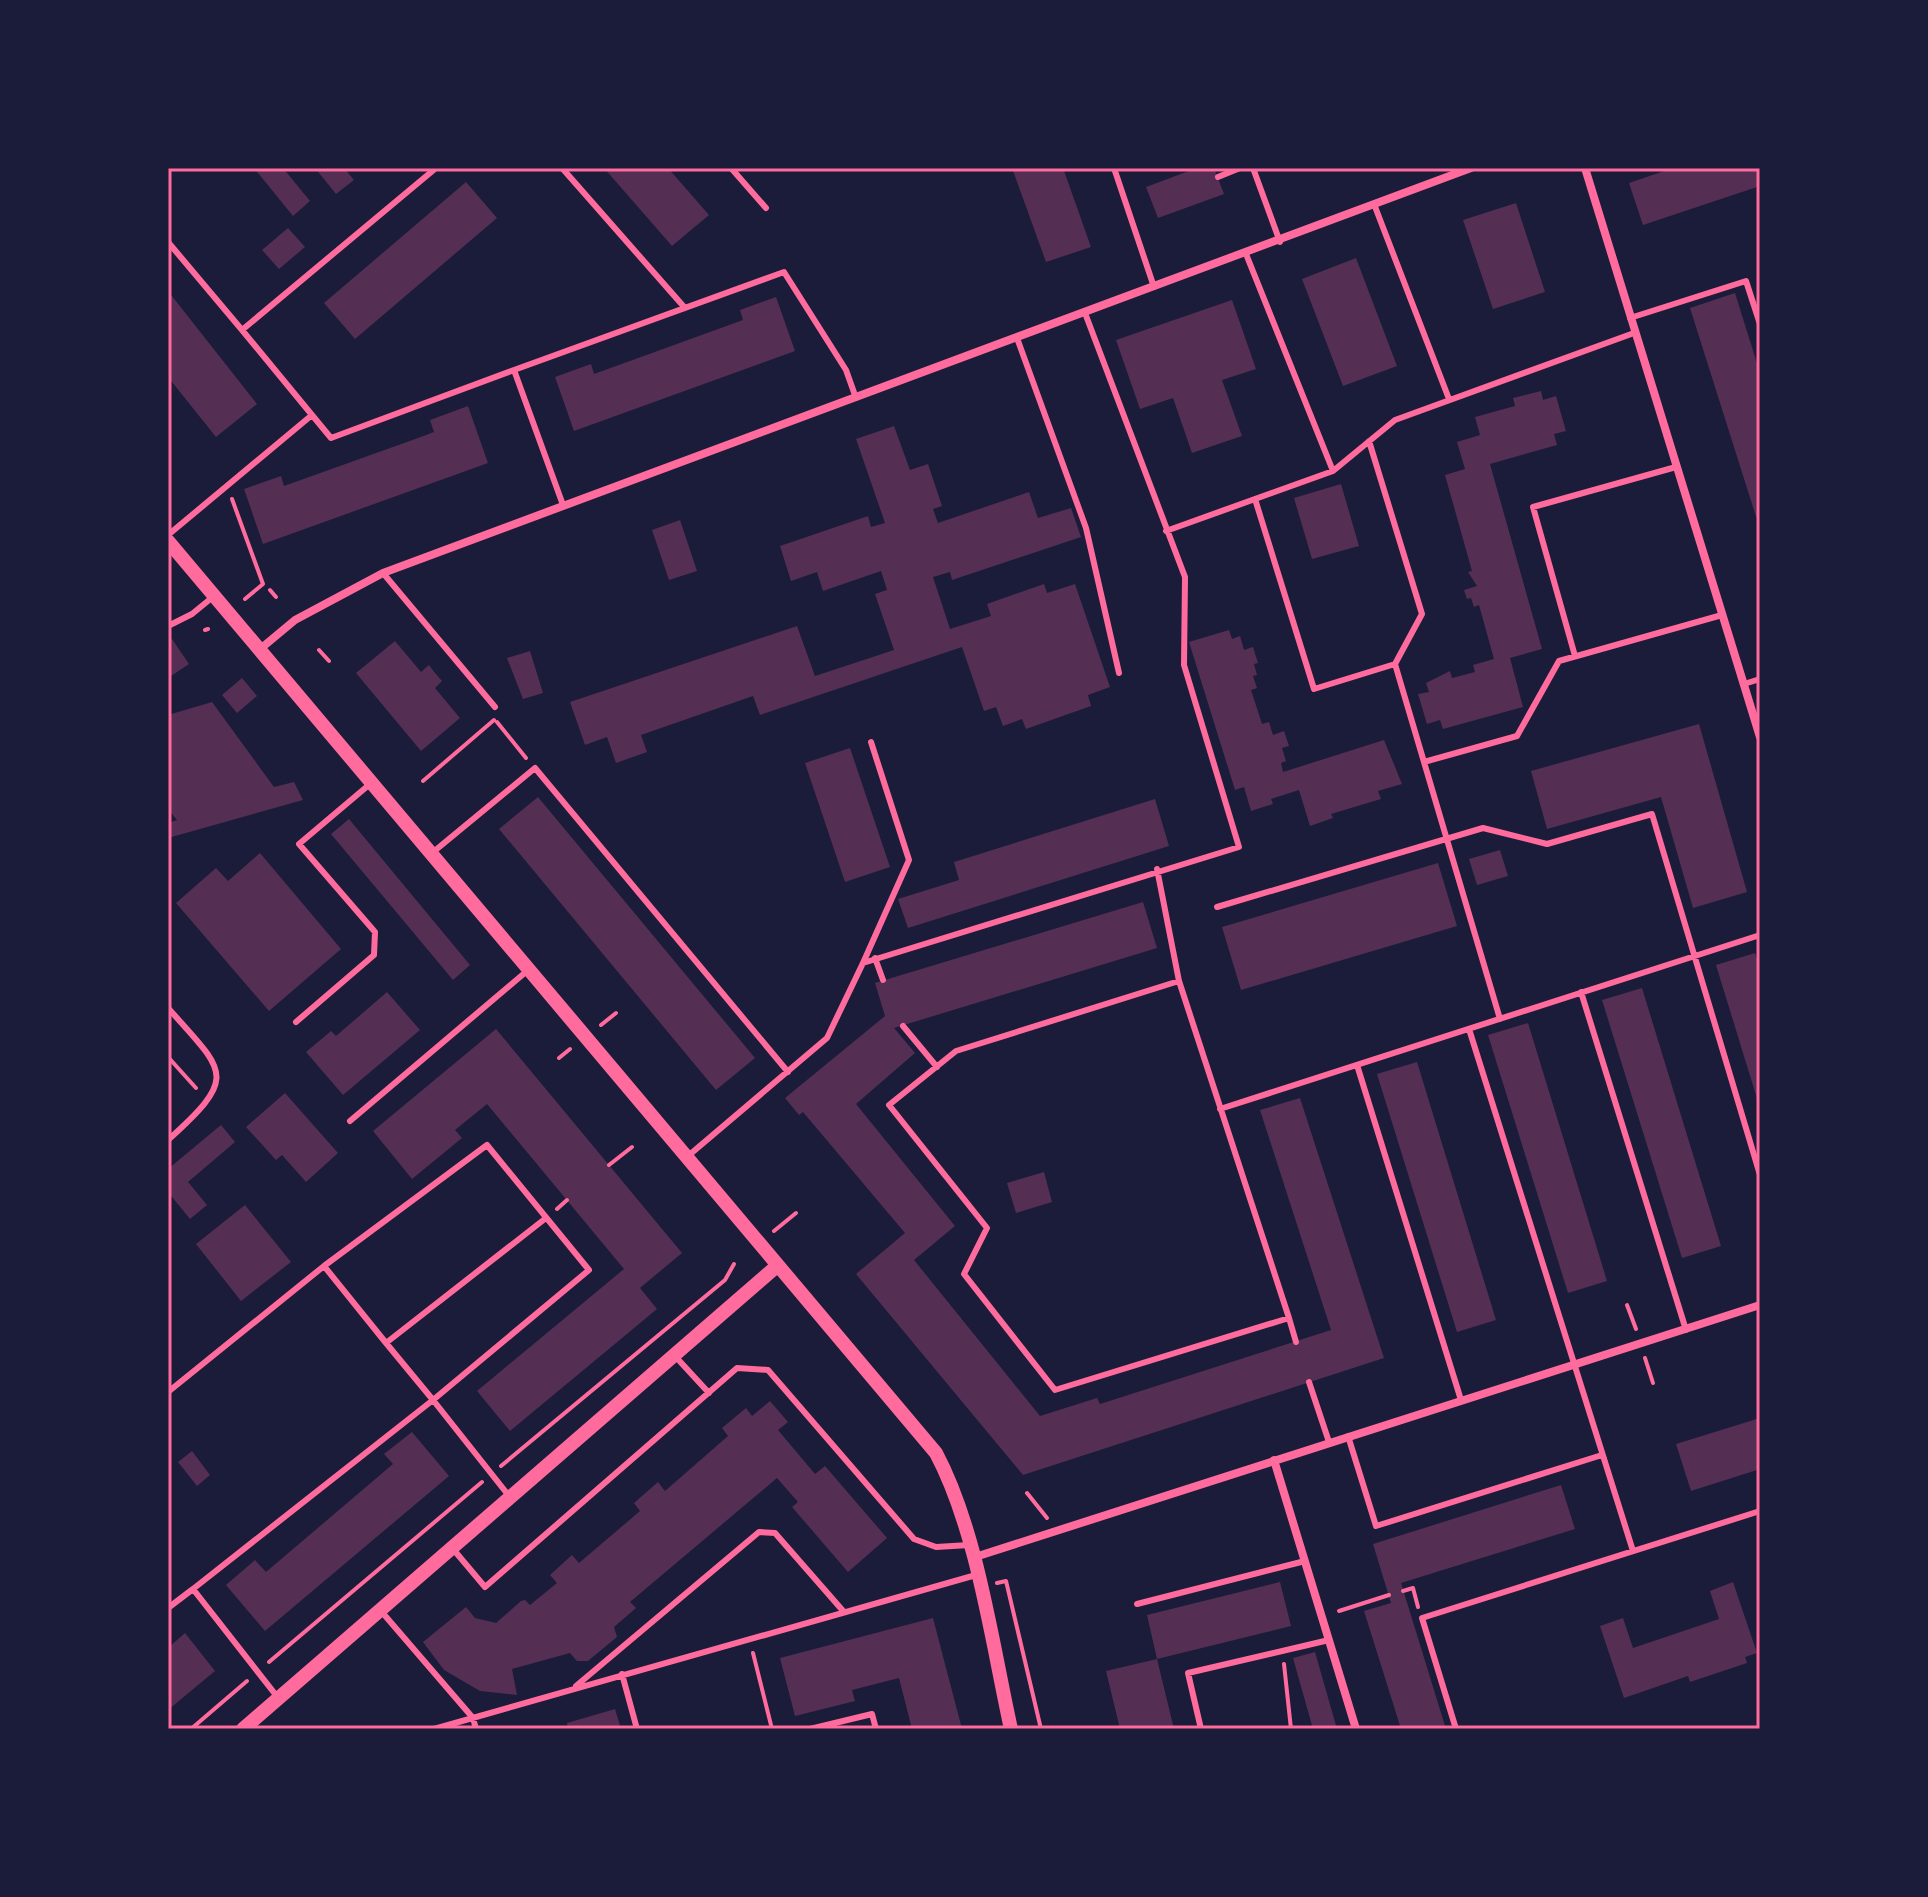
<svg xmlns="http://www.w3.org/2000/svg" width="1928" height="1897" font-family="'Times New Roman',serif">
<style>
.building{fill:#542f53}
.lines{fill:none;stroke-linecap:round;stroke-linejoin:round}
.path{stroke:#ff6b9d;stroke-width:4}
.service{stroke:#ff6b9d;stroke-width:6}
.minor{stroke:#ff6b9d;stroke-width:8}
.tertiary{stroke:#ff6b9d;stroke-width:14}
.neatline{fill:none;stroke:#ff6b9d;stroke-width:3}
</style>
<rect width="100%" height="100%" fill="#1b1b3a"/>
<path class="building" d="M254 168H283L310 201 293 216Z
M315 168H344L354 180 336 194Z
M604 168H668L709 215 672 246Z
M1012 168H1063L1091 247 1046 262Z
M1197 168H1214L1224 194 1158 218 1146 187Z
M1673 168H1760V186L1643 225 1629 183Z
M466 182 497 218 355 339 324 303Z
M1516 203 1545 292 1493 309 1463 220Z
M288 228 305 247 279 269 262 250Z
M1356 258 1397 366 1343 386 1302 279Z
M168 291 257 404 216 437 168 377Z
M1735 293 1760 373 1759 526 1690 308Z
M776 297 795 351 574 431 555 377 591 364 594 374 743 320 740 310Z
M1232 300 1256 369 1222 380 1242 436 1192 453 1173 398 1140 409 1116 340Z
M1541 391 1543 400 1556 396 1566 431 1554 434 1557 445 1490 464 1542 649 1510 658 1523 707 1443 729 1440 720 1427 724 1418 694 1429 692 1426 683 1450 671 1452 678 1475 672 1473 665 1494 659 1479 605 1474 607 1471 598 1467 599 1464 590 1477 586 1468 572 1472 571 1445 475 1465 469 1457 442 1480 435 1475 417 1515 406 1513 398Z
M468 406 488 463 263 544 244 489 281 476 284 486 418 438 434 432 430 420Z
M894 426 910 470 928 464 942 506 933 509 938 523 1029 492 1038 518 1071 508 1081 537 952 580 950 572 933 577 950 629 991 616 987 604 1044 584 1047 593 1075 584 1110 687 1088 695 1091 706 1026 729 1022 719 1003 726 996 707 984 711 962 647 760 715 753 696 641 735 647 752 616 763 607 737 585 745 570 702 797 626 815 676 894 650 875 594 887 590 881 571 823 591 817 572 791 581 780 546 868 516 871 527 885 523 856 439Z
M1341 484 1359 546 1312 559 1294 498Z
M680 520 697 571 669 580 652 530Z
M1229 630 1232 639 1240 636 1244 650 1253 647 1258 663 1254 664 1257 675 1253 676 1257 688 1251 690 1262 724 1269 722 1273 735 1284 731 1289 746 1282 748 1286 761 1281 763 1283 772 1384 740 1402 784 1378 791 1381 799 1331 814 1333 818 1310 826 1299 790 1271 799 1273 804 1251 811 1244 787 1235 790 1189 642Z
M172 639 189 664 168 678V642Z
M395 641 421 672 429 665 435 673 442 681 435 688 460 718 421 751 356 673Z
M530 651 543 693 523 699 507 658Z
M242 678 257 696 237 713 222 695Z
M212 702 274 787 294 782 303 800 168 838V823L177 820 168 809V715Z
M1699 724 1747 892 1693 908 1661 797 1547 829 1531 771Z
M850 748 890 867 845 882 805 763Z
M538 797 755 1058 716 1090 499 829Z
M1155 799 1169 846 908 928 898 899 959 880 954 862Z
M349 819 470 965 453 980 331 834Z
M1500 850 1508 876 1477 885 1469 859Z
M260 853 341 949 269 1011 176 903 216 868 228 881Z
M1438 863 1457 926 1241 990 1222 927Z
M1143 902 1157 948 894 1028 915 1053 856 1104 955 1226 914 1260 1040 1416 1097 1398 1100 1404 1331 1330 1260 1110 1300 1098 1384 1358 1023 1475 856 1274 905 1233 803 1112 799 1115 785 1098 885 1016 875 983Z
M1755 953 1760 968 1759 1105 1716 965Z
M1642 988 1721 1246 1682 1258 1602 1000Z
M387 992 420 1030 343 1095 306 1052 331 1031 336 1036Z
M1528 1023 1607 1281 1568 1293 1488 1035Z
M496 1029 682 1253 640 1288 657 1309 510 1431 477 1391 624 1269 487 1104 455 1130 462 1138 412 1179 373 1131Z
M1417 1062 1496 1320 1457 1332 1377 1074Z
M285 1093 338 1153 306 1182 282 1155 276 1160 246 1127Z
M221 1125 235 1142 188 1182 207 1205 190 1219 168 1192V1169Z
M1044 1172 1052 1202 1016 1213 1007 1183Z
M245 1205 291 1262 241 1301 196 1244Z
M770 1401 788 1422 778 1430 815 1474 825 1466 887 1538 848 1572 792 1507 798 1502 777 1478 630 1602 636 1608 614 1627 617 1637 588 1661H577L570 1653 512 1669 517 1695 480 1691 444 1670 423 1642 466 1607 475 1618 496 1623 521 1601 525 1600 530 1605 557 1583 550 1575 572 1555 579 1563 640 1511 634 1503 658 1482 665 1491 728 1436 722 1428 746 1408 752 1416Z
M1760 1418V1469L1691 1491 1676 1444Z
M412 1432 449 1476 265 1631 226 1585 255 1560 266 1572 393 1464 384 1454Z
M192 1451 210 1475 197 1486 178 1462Z
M1561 1485 1575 1529 1401 1583 1446 1729H1401L1364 1611 1391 1603 1373 1544Z
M1280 1582 1291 1626 1157 1659 1174 1729H1120L1106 1671 1157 1659 1147 1615Z
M1733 1582 1757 1653 1745 1657 1747 1663 1690 1682 1688 1676 1624 1698 1600 1626 1623 1618 1633 1648 1719 1619 1710 1591Z
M933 1618 962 1729H912L899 1678 852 1690 855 1701 795 1716 780 1658Z
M185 1633 215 1671 168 1710V1648Z
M1315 1652 1337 1729H1313L1293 1658Z
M615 1709 621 1729H568L567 1723Z"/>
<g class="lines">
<path class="path" d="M232 499 263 584 245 599
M270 590 276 597
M205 630 208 629
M319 650 329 661
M497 722 526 758
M423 781 494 720
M601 1025 616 1013
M168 1057 196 1088
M559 1058 570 1049
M609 1165 632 1147
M557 1209 567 1200
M774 1231 796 1213
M1627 1305 1636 1329
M1645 1358 1653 1383
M501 1466 725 1280 734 1264
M1027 1493 1047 1518
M997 1583 1006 1581 1041 1729
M1403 1591 1413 1588 1418 1607
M1339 1611 1389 1595
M753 1653 772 1729
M269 1662 482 1482
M1284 1664 1291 1729
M191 1729 247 1681"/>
<path class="service" d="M562 168 685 308
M731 168 766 208
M1114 168 1154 287
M1253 168 1280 242
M1218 177 1240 168
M1374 204 1449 399
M168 242 242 330
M1246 254 1333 471
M1630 318 1746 281 1760 324
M1017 338 1086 528 1119 673
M312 415 331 438 514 370
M1369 441 1422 614 1395 664 1500 1019
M1255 499 1314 689 1395 664
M563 505 514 370 784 272 846 370 856 398
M1166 531 1333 471 1395 420 1634 333
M168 535 312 415 242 330 436 168
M383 573 495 707
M168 626 192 614 214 596
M1575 656 1533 507 1676 467
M1744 684 1760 679
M1424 762 1517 736 1559 661 1722 615
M432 853 535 768 788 1072
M1157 869 1179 981
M1217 907 1483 828 1547 844 1652 814 1760 1175
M875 958 883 980
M863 963 909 860 871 742
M1581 992 1686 1330
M168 1008C226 1073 239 1076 168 1140
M296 1022 374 955 375 932 299 844 370 784
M903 1026 937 1067
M1469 1029 1633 1551
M1357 1065 1461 1400
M1220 1109 1760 935
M350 1121 527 971
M688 1156 827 1038 863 963 1239 847 1184 665 1185 577 1085 313
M324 1266 386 1343
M1289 1318 1055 1390 964 1274 987 1228 889 1105 956 1051 1179 981 1289 1318 1296 1342
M674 1355 709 1393
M1309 1382 1329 1442
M168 1392 324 1266 487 1145 589 1270 433 1400 509 1496
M1348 1436 1376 1526 1602 1455
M453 1549 485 1587 737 1368 768 1370 914 1539 936 1547 969 1545
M193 1589 433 1400 386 1343 546 1218
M1137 1604 1305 1561
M168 1608 193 1589 279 1699
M381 1611 473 1718 476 1729
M622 1674 637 1729
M576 1686 759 1532 775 1533 844 1612
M434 1729 976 1575
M810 1729 872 1714 876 1729
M1201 1729 1188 1673 1329 1640
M1456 1729 1422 1618 1760 1511"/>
<path class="minor" d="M1585 168 1760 737
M259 650 295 620 383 573 1471 168
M1274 1460 1356 1729
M972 1558 1760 1305"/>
<path class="tertiary" d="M168 541 936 1453C977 1530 992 1643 1011 1729
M243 1729 777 1266"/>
</g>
<rect width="1928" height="1897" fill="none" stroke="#1b1b3a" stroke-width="340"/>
<rect x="170" y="170" width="1588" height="1557" class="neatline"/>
</svg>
